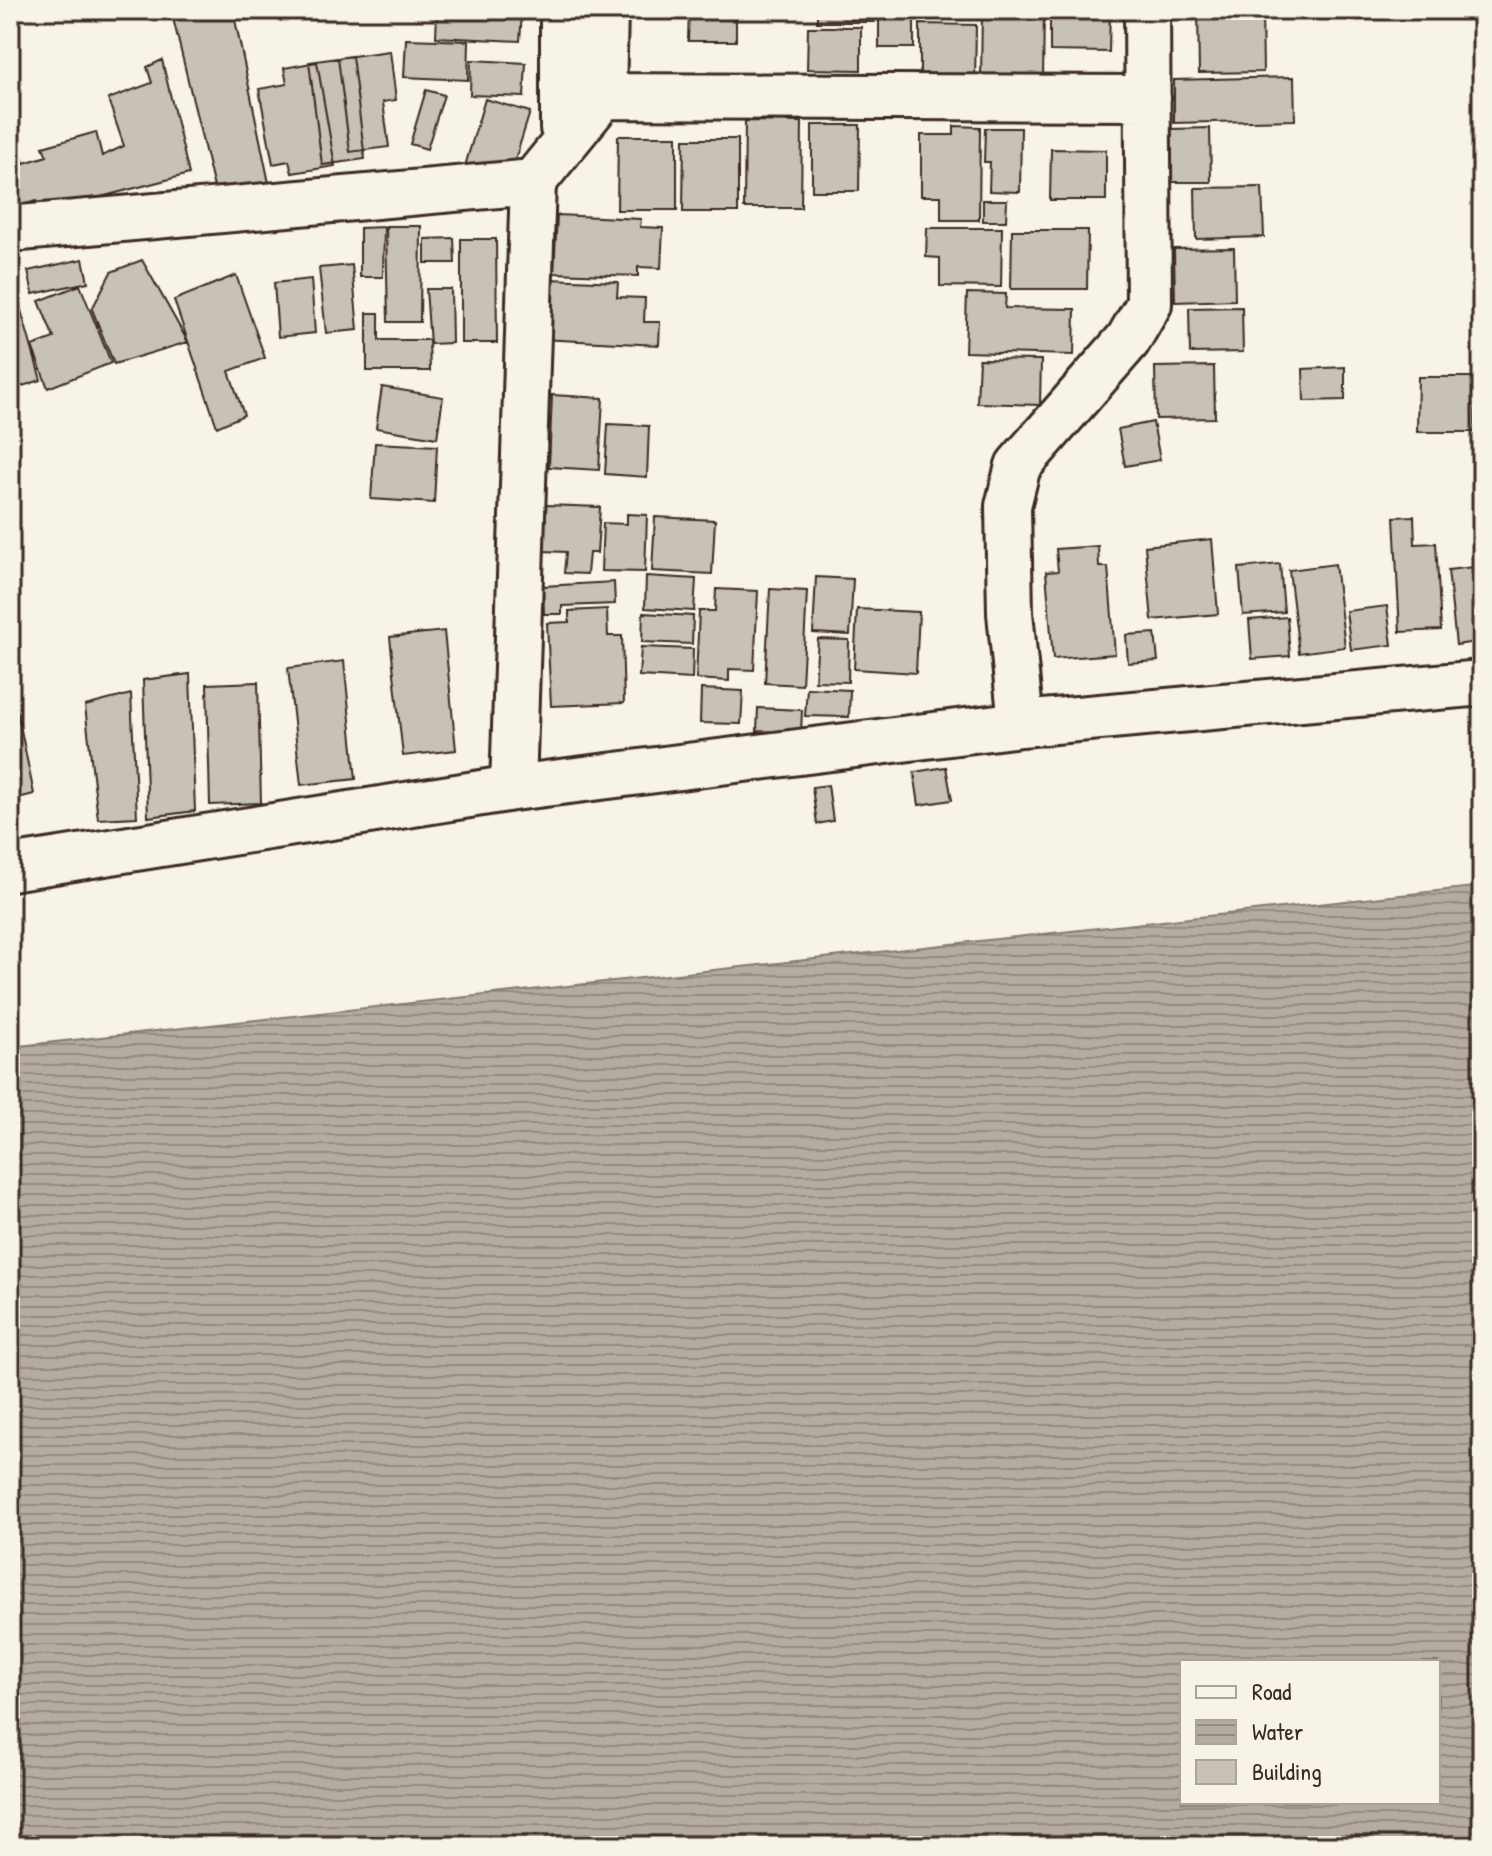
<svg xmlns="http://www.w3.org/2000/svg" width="1492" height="1856" font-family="'Patrick Hand',sans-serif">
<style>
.water{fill:url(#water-rules);stroke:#84786c;stroke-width:2;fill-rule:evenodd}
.building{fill:#c8c1b6;stroke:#3b2a1e;stroke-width:2}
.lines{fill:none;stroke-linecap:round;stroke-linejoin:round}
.minor-casing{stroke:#3b2a1e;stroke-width:50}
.minor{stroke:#f7f3e8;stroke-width:44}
</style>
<defs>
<pattern id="water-rules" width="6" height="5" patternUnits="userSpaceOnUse" patternTransform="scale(2)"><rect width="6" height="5" fill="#b4aca0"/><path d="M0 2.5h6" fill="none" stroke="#948c82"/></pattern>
</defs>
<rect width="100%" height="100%" fill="#f7f3e8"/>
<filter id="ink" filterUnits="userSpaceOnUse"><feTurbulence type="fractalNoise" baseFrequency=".0125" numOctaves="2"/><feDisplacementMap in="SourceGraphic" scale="16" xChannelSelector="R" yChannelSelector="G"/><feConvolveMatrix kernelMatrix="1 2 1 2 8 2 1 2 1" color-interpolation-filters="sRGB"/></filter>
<g filter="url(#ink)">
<path class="water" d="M1482 886V1846H10V1047ZM1182 1662H1438V1802H1182Z"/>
<path class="building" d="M191 10H233L270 188 217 200 172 14Z
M437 10 522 12 520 41 436 37Z
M689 10H736V41H688Z
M817 10H874V22H817Z
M879 10H914V48H879Z
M921 10H975V16H921Z
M982 10H1044L1043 79H981Z
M1050 10H1110L1109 52 1050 51Z
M1262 10 1263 72 1199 73 1198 11Z
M920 24 976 25 975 80H920Z
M808 27H861V70L807 69Z
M406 39 469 41 468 80 404 77Z
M390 51 396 100 383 102 389 147 350 152 338 58Z
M352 56 365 159 322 165 309 62Z
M162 60 189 174 43 212 36 201 10 209V118L24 163 47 156 43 147 96 132 102 156 124 146 108 99 152 83 147 67Z
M471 60 526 63 524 97 470 95Z
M317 62 335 166 292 173 289 161 273 164 259 89 287 84 284 68Z
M1294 77 1295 120 1174 123V80Z
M426 90 444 95 427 149 410 144Z
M485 99 530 112 509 179 465 166Z
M745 121 802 122 801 208H744Z
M812 125H860L859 191H812Z
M954 126 980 127 979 220H941V196H921V135H954Z
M985 128H1021L1020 192 989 191 990 162H984Z
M1210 128 1211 182H1172L1171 129Z
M618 136H677V210H617Z
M684 139H738V212H683Z
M1051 149 1106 150V200H1050Z
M1262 187 1264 237 1196 239 1195 188Z
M983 200H1007L1006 221H983Z
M557 215 641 219 640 227 663 228 661 268 638 267V276L554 273Z
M386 226H421L420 322H388Z
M384 227 383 277H360V228Z
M927 228H1002L1001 287 940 286V258L926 257Z
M1012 230H1088L1087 289H1011Z
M454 238 455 263H425V239Z
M461 239H496L497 343H461Z
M1234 248 1235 300 1175 302 1174 249Z
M83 259 88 282 33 294 28 271Z
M142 260 188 342 114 364 92 309 111 272Z
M352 265 358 330 326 333 319 268Z
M236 275 265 358 229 371 244 415 217 427 174 300Z
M12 279 41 380 10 390V280Z
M311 279 315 333 278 337 274 283Z
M550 279 618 282 617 297 645 298 644 322H660L659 345 540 339Z
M80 285 111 363 48 388 32 346 54 338 39 301Z
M426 289H451L452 343 430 344Z
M967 293 1006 294 1005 308 1075 309 1074 355 965 352Z
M1242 307 1243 352 1190 353 1189 308Z
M367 313H379V340H429L430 371H367Z
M979 359 1041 360 1040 405 977 403Z
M1214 366 1215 418 1156 419 1155 367Z
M1345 367V400L1304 401 1303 369Z
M1418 377H1476L1475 432H1417Z
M382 387 443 397 437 438 376 428Z
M552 395 603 398 599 470 549 467Z
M1153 422 1160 460 1125 466 1118 429Z
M608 424 649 426 647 477 605 474Z
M375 443 437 446 434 503 371 499Z
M546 505 600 507 597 553H589L587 574 564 573 566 552 543 551Z
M627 514 647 515 645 572 601 571 603 523 627 524Z
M1414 516 1415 544 1436 543 1441 630 1400 632 1394 517Z
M655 517 715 520 712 574 652 571Z
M1212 539 1218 614 1152 620 1145 546Z
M1098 546 1099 567H1108L1115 654 1053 659 1046 572 1058 571 1056 549Z
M1280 564 1284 612 1243 615 1239 568Z
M1335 564 1345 647 1299 653 1289 570Z
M1482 566V641L1456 645 1448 570Z
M646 576 696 579 694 611 645 608Z
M816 577 853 579 850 635 813 633Z
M614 582 615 604 562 606V614H544L543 586Z
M716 589 758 591 754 670 729 669V681L696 679 699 611H715Z
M770 589 807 591 802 685 765 683Z
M1387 606 1392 645 1351 650 1346 611Z
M607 609 608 636H622L624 703 551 706 547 623 569 622V611Z
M857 609 919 612 916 673 854 669Z
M643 613 693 616 692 644 642 642Z
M1287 617 1290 656 1252 659 1249 620Z
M444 631 456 750 403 756 390 637Z
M1155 633 1158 661 1128 663 1126 635Z
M818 639 849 640 848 682 815 681Z
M641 647 693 649 692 679 639 676Z
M344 661 356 779 301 785 288 668Z
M190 674 195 811 148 817 143 680Z
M10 676 34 794 10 800Z
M258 682 261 803 210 805 207 684Z
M807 688 850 690 849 717 805 716Z
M701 689 743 691 741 724 700 723Z
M131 694 137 817 98 819 85 706Z
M758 708 802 710 801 733 757 731Z
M946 767 952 800 919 805 914 772Z
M828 785 833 821 817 824 812 787Z"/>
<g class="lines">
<defs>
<path id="minor" d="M574 96 1148 98
M563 128V10
M10 229 533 182
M1021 724 1010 613 1008 506 1018 466 1128 340 1149 304 1147 10
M513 788 533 182 603 96 605 10
M10 868 513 788 1021 724 1482 683"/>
</defs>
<use href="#minor" class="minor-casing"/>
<use href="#minor" class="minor"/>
</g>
</g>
<rect width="1492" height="1856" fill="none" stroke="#f7f3e8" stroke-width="40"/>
<rect x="20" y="20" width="1452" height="1816" fill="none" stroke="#3b2a1e" stroke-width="3" filter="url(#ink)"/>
<rect x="1180" y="1660" width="260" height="144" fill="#f7f3e8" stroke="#aca397" stroke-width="2"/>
<rect x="1196" y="1686" width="40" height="12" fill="#f7f3e8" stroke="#aca397" stroke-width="2"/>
<text x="1252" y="1700" font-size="24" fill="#3b2a1e">Road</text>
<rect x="1196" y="1720" width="40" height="24" fill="url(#water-rules)" stroke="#aca397" stroke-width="2"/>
<text x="1252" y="1740" font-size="24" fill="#3b2a1e">Water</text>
<rect x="1196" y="1760" width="40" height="24" fill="#c8c1b6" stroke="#aca397" stroke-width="2"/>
<text x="1252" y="1780" font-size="24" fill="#3b2a1e">Building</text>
</svg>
